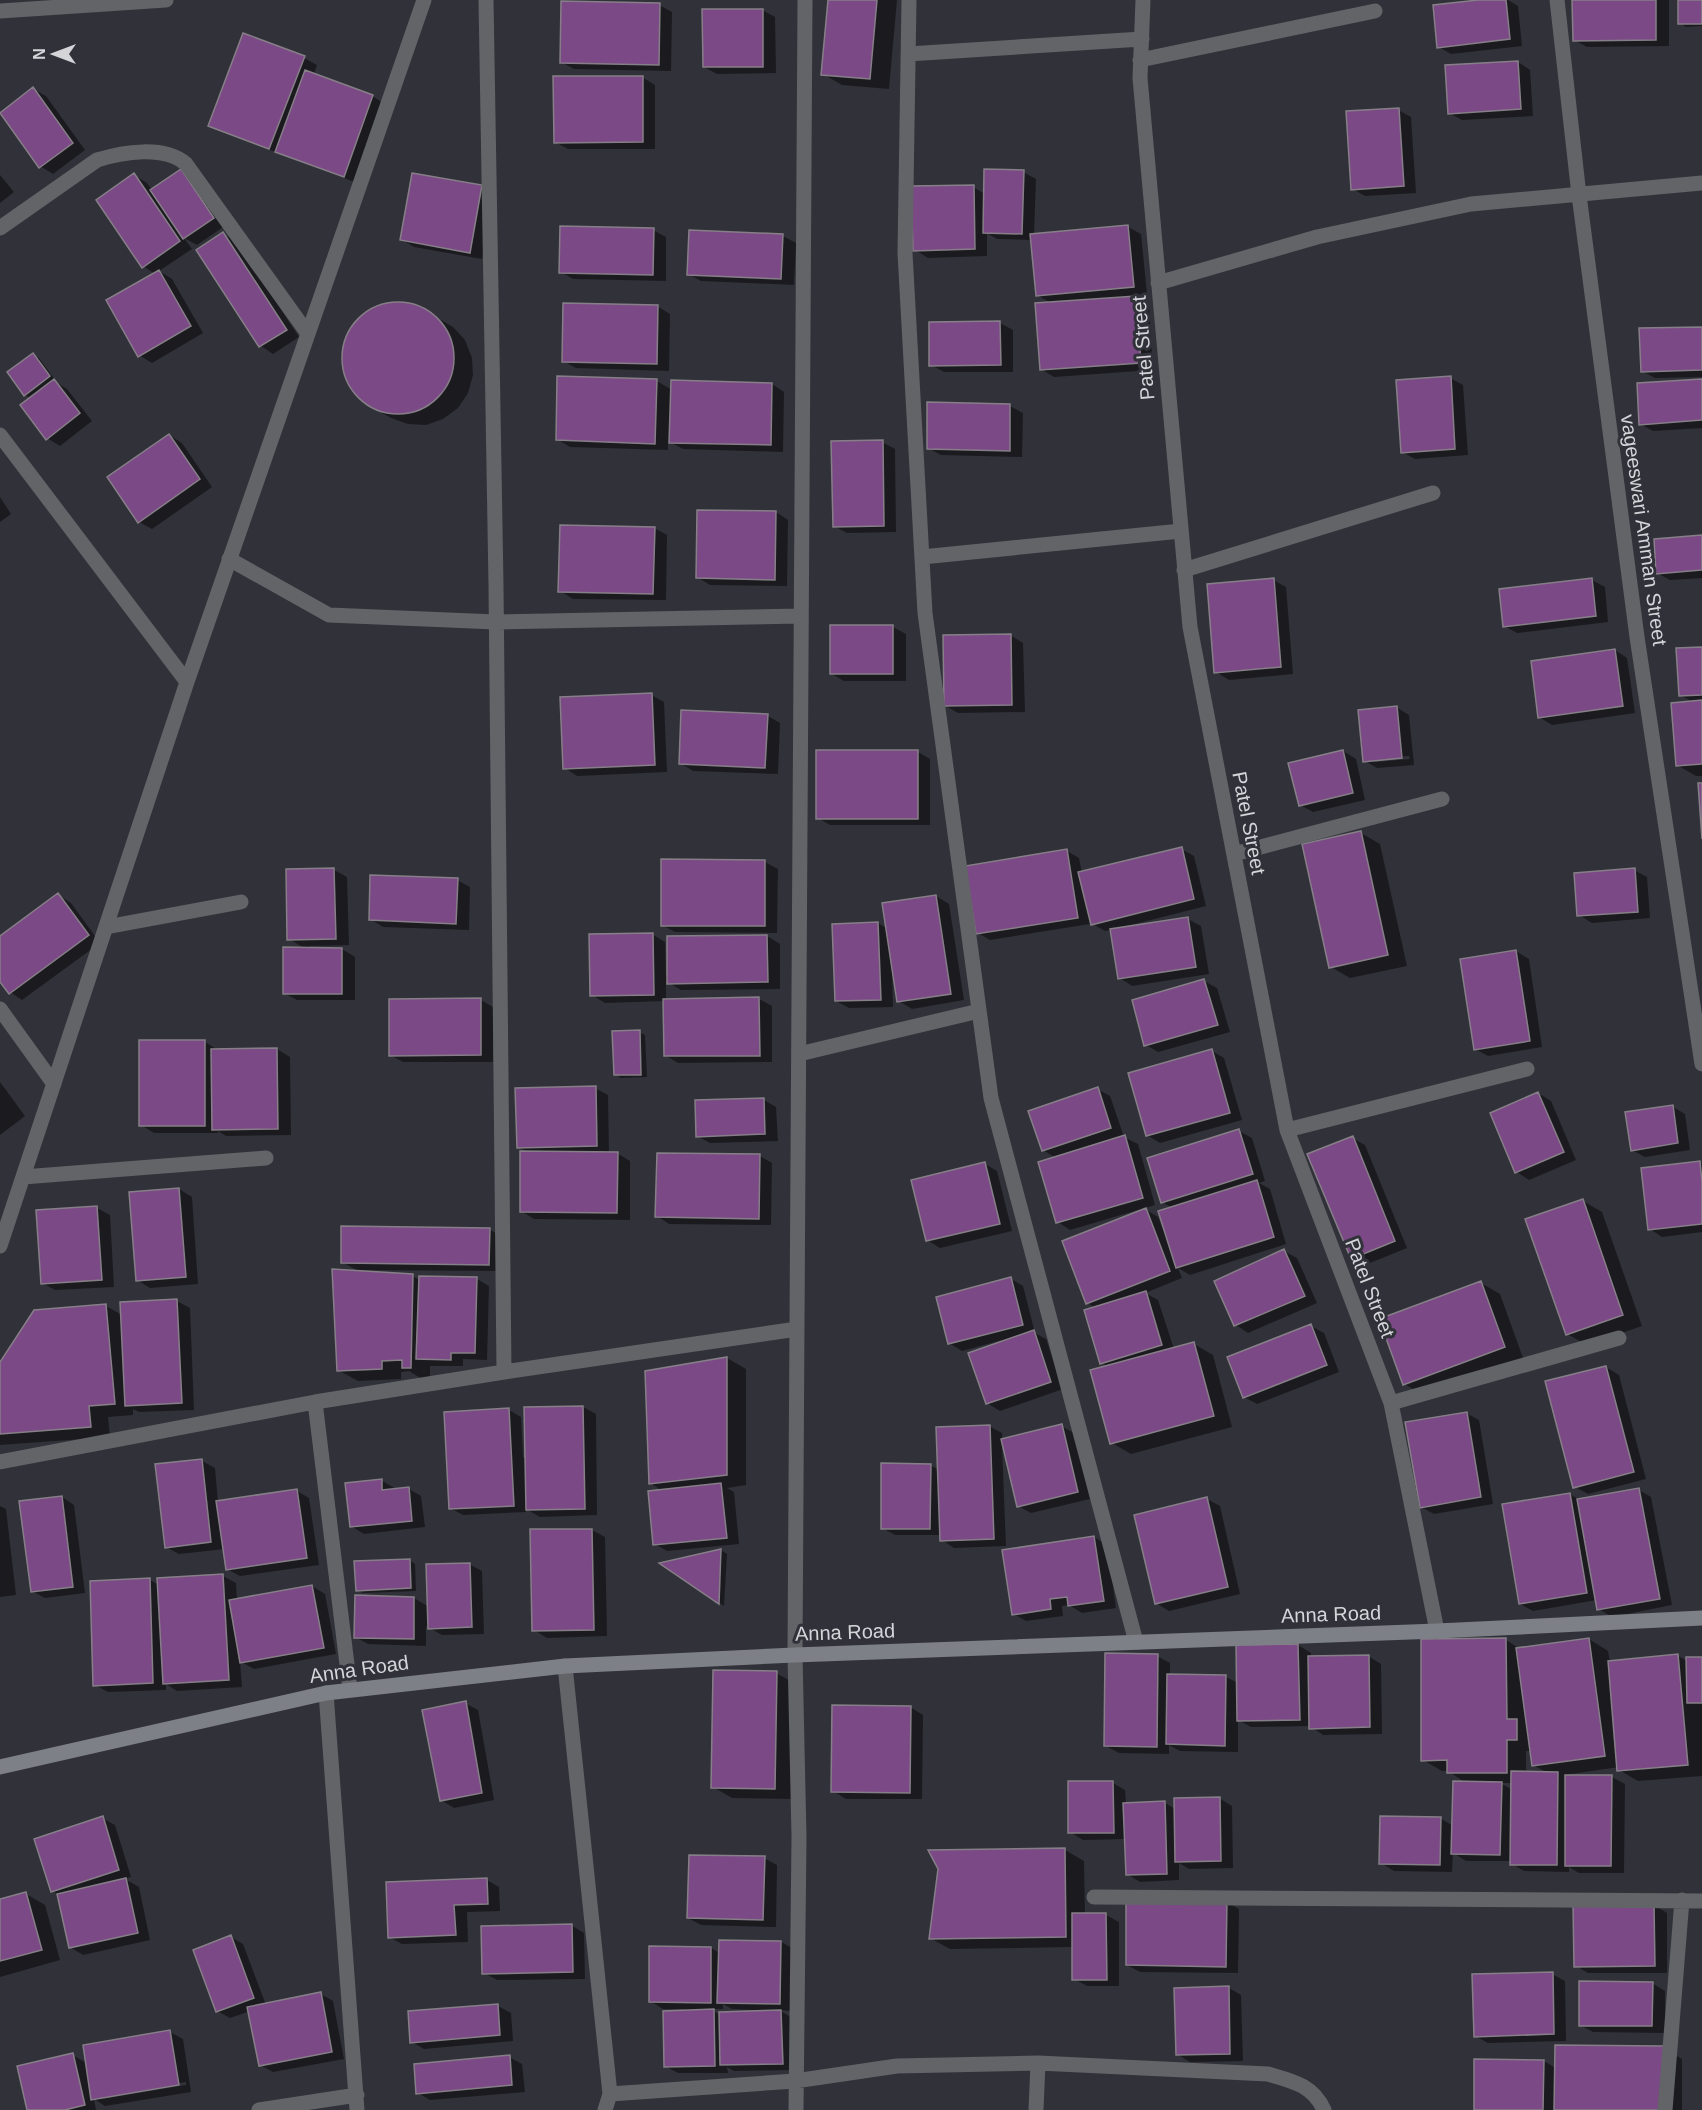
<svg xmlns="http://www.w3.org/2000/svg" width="1702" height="2110" font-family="Arial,sans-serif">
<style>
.shadow{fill:#0007;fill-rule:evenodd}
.building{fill:#7b4985;stroke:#867f87;stroke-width:1.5}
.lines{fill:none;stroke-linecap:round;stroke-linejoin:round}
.street{stroke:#626468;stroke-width:15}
.secondary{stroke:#7d8086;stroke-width:15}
.labels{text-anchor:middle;stroke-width:6;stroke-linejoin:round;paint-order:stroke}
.street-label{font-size:20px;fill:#d4d4d9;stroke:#31313a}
</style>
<rect width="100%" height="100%" fill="#31313a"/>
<path class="shadow" d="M829 0H897L889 89 842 85 823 74Z
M1491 0H1508L1518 6 1522 46 1451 54 1439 47Z
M1574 0H1669V46L1587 47 1574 40Z
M1679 0H1702V26L1686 27 1680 23Z
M659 5 672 12 671 71 574 69 561 62Z
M762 10 775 17 776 73 717 74 704 67Z
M304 58 317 65 314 74 372 96 385 104 357 183 223 132 210 125Z
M1518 62 1530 70 1533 116 1462 120 1449 113Z
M642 77 655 85V149H568L555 142Z
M33 89 46 96 85 150 53 174 40 166Z
M1398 110 1411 117 1416 193 1365 196 1353 189Z
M181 171 226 225 197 245 184 238 192 249 159 271 172 279 203 333 152 363 139 355 155 274 143 266 134 175 147 183 152 190Z
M1023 172 1036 179 1034 235 1128 227 1141 234 1147 294 1132 295 1149 305 1153 370 1054 377 1041 369 1051 303 1037 295 1032 240 997 239 987 233V256L928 258 915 250 973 187 985 194Z
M0 175 14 192 0 203Z
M482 187 495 194 482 259 414 247 401 239Z
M653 230 666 237V281L573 279 561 272Z
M223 234 236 241 299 337 273 354 261 346 198 250Z
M783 236 796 243 794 285 701 281 688 274Z
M400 303 417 306 453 327 465 340 472 358 473 375 468 393 458 408 443 419 426 425 408 424 391 418 370 406 356 395 346 379 342 361 345 343 353 326 365 313 381 305Z
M657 306 670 314 669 371 576 368 563 361Z
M1000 323 1013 330V372H944L931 365Z
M1702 328V377L1655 378 1642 371Z
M33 355 39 358 55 380 54 381 67 389 92 421 60 446 47 438 31 398 25 395Z
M1450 378 1463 385 1468 455 1415 459 1402 452Z
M1702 380V428L1653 431 1640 424Z
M657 381 672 390 772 384 784 392 783 452 683 449 668 441V450L570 447 557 439Z
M1010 406 1023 413 1022 457 941 455 928 448Z
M169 435 182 443 212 487 152 529 139 522Z
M882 442 895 449 896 532 847 533 834 526Z
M0 497 11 514 0 522Z
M776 512 788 520 787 586 710 585 697 577Z
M654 528 667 535 666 600 573 599 560 591Z
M1702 537V578L1670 580 1657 573Z
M1273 580 1286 587 1293 674 1229 680 1216 672Z
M1592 580 1605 587 1608 622 1517 633 1504 626Z
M832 627H893L906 634V681H844L832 674Z
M1010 635 1023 643 1025 712 958 713 946 706Z
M1702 648V776H1696L1677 765 1693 702 1680 695Z
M1615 650 1627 658 1635 713 1552 725 1539 717Z
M651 695 664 702 667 772 577 776 565 768Z
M1396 707 1409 715 1414 765 1377 768 1365 761ZM1409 756 1410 759 1375 762V759Z
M768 716 780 723 778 774 693 771 680 763Z
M1343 751 1356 759 1365 800 1313 812 1300 805Z
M918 752 930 759V825H830L818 818Z
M1361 833 1380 844 1407 966 1350 978 1331 967Z
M1181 849 1194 856 1206 906 1127 926V928L1188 919 1201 926 1209 974 1132 986 1120 978 1112 930 1105 931 1089 922 1090 924 990 940 978 933 1067 851 1079 858 1082 873Z
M765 862 778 869 777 933 675 932 662 925Z
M334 870 347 877 349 945 310 946V949H342L355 957V1000H297L284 993 306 949 289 939Z
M1634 870 1647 877 1650 918 1592 923 1579 915Z
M457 880 470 887 469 930 383 927 370 919Z
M58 895 71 903 100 943 22 1000 10 992 0 980V938Z
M936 896 949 904 964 1000 912 1009 899 1001 894 970H892L893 1007 849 1008 836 1001 878 923 888 929Z
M652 934 665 942 666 976 767 936 780 944V989L681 990 666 981V1000L759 999 772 1006V1062L678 1063 665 1055V1001L605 1003 592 995Z
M1516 951 1529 959 1542 1047 1488 1056 1475 1049Z
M1204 981 1217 988 1230 1032 1158 1052 1146 1045Z
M481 1000 493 1007V1062H403L390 1055Z
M639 1032 645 1035 647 1077 621 1078 615 1074Z
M141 1042H205L218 1050 277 1049 290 1057 291 1135 226 1136 218 1131V1133H154L141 1125Z
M1212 1051 1224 1058 1242 1120 1160 1143 1147 1135Z
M0 1082 25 1116 0 1135Z
M595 1088 608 1095 609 1153H617L630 1161V1220L534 1219 521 1211 527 1152 519 1147Z
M1097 1089 1110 1096 1124 1137 1138 1144 1155 1205 1070 1230 1058 1222 1056 1158 1043 1150Z
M1538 1093 1551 1101 1576 1160 1529 1180 1517 1172 1492 1113Z
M764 1100 776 1107 778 1141 710 1143 697 1136Z
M1673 1107 1685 1114 1690 1150 1645 1157 1632 1150Z
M1239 1131 1252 1138 1265 1181 1259 1183 1270 1189 1286 1244 1190 1275 1178 1268 1182 1278 1145 1293 1158 1300 1174 1349 1194 1344 1213 1355 1232 1427 1131 1454 1112 1443 1109 1367 1102 1363 1096 1308 1087 1303 1145 1209 1158 1217 1162 1227 1164 1226 1173 1208 1162 1202Z
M1352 1138 1365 1145 1407 1248 1365 1265 1352 1258Z
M760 1156 772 1163 771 1225 669 1224 657 1216Z
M1699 1163 1702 1164V1232L1662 1237 1650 1229Z
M985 1164 997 1171 1012 1231 940 1248 927 1240Z
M179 1189 192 1197 198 1284 150 1288 137 1280Z
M1583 1201 1602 1212 1642 1326 1587 1345 1567 1334Z
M97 1208 110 1215 114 1287 55 1290 42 1283Z
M489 1229 502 1237 501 1271 360 1270V1272L412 1276 420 1280 477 1279 489 1286 487 1360 463 1359V1366H430V1378L422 1379 409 1371 401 1372V1379L358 1381 338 1370 360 1272 342 1262Z
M1284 1251 1297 1258 1317 1303 1248 1333 1236 1325 1216 1281Z
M1011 1279 1023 1286 1035 1333 1046 1339 1063 1389 1000 1411 987 1403 1002 1340 962 1351 949 1343Z
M1481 1283 1500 1294 1523 1358 1424 1395 1404 1384Z
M177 1301 190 1308 194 1410 139 1412 133 1409V1415L108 1417 110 1437 0 1445V1365L106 1306 122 1315Z
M1311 1326 1324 1333 1339 1372 1257 1404 1244 1397Z
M727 1358 746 1369V1485L727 1488 734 1492 739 1544 667 1551 655 1544 663 1491 650 1483Z
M1606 1367 1619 1375 1646 1479 1588 1494 1575 1487Z
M583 1407 596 1414 597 1515 540 1517 526 1509V1512L463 1515 450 1508 509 1410 521 1417 523 1458H526Z
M1466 1413 1479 1420 1493 1504 1434 1514 1421 1507Z
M989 1426 1002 1433V1440L1061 1426 1074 1433 1090 1499 1031 1513 1018 1506 1004 1446H1002L1006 1546 954 1548 942 1540 941 1535H895L882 1528 930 1465 939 1470Z
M202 1461 215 1468 218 1502 297 1491 309 1498 319 1565 240 1576 227 1569 225 1549 179 1554 166 1547Z
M381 1480 394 1488V1490L409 1489 421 1496 425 1527 364 1534 351 1526Z
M1639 1490 1651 1497 1672 1605 1612 1617 1599 1609 1597 1600 1533 1611 1520 1604 1570 1494 1580 1500Z
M62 1497 74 1505 85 1593 45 1598 32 1591Z
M1207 1499 1220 1506 1240 1594 1169 1611 1156 1603Z
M0 1506 6 1509 16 1595 0 1597Z
M592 1530 605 1537 607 1636 547 1638 534 1630 532 1531Z
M1094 1537 1107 1545 1116 1608 1082 1613 1069 1605 1062 1606 1063 1616 1026 1621 1014 1614Z
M721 1550 727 1554 724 1606 663 1564Z
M409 1560 415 1564 416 1591 363 1593 357 1590Z
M469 1564 482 1571 484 1634 442 1635 426 1626V1646L368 1644 355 1637 414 1598 429 1607Z
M223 1576 236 1583 237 1600 312 1586 325 1594 336 1654 254 1669 240 1661 242 1687 177 1691 166 1684V1690L108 1692 95 1685 150 1580 159 1585Z
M1589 1639 1608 1651 1610 1662 1678 1656 1687 1661 1702 1659V1776L1638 1781 1619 1770V1767L1564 1775 1565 1777H1612L1625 1784 1624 1873H1579L1569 1867V1872L1524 1871 1512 1864V1861H1466L1453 1853 1452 1872 1394 1871 1381 1863 1440 1818 1453 1826 1466 1783 1448 1771H1442L1423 1760 1506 1640 1520 1649ZM1526 1751H1532L1533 1765 1548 1773H1526ZM1500 1783H1513V1790Z
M1298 1645 1311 1653V1658L1368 1656 1381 1664 1382 1734 1323 1735 1310 1726 1251 1727 1238 1720V1752L1180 1751 1169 1745V1754L1119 1753 1106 1746 1157 1656 1170 1663V1675L1226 1677 1238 1683 1237 1646Z
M776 1673 796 1684 794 1799 732 1798 713 1787Z
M465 1703 478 1710 494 1800 454 1808 441 1800Z
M910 1707 923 1715 922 1799H846L833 1791Z
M1113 1783 1125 1790 1126 1804 1165 1803 1175 1809 1219 1798 1232 1806 1233 1868 1189 1869 1179 1863V1880L1140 1882 1127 1874 1126 1839 1083 1840 1070 1832Z
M102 1818 115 1825 131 1877 125 1879 139 1887 150 1940 83 1955 70 1947 58 1894 52 1891Z
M1065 1850 1084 1861 1085 1915H1106L1119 1922V1986H1087L1074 1979 1073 1947 950 1949 930 1938Z
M764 1858 777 1865 776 1927 701 1925 688 1918Z
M487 1880 499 1887 500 1911 467 1912 468 1942 402 1944 389 1937Z
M26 1894 45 1905 60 1960 0 1977V1901Z
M1227 1902 1239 1909 1238 1973 1140 1972 1127 1965Z
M1654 1905 1667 1913V1973H1588L1576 1966Z
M571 1925 584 1933 585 1979 497 1980 484 1973Z
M231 1937 243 1944 266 2005 321 1994 333 2001 344 2059 273 2072 260 2065 250 2011 230 2018 217 2011Z
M781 1942 794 1949 792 2011 779 2010 794 2019 795 2070 734 2071 727 2067 728 2073H678L665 2066 684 2009H663L650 2001 711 1948 720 1953ZM723 2004 732 2009 753 2010V2012L720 2015 711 2009H723Z
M1552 1974 1565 1981 1566 2041 1488 2043 1475 2036Z
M1652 1983 1665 1991V2033L1593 2032 1580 2025Z
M1229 1988 1241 1995 1243 2061 1190 2062 1177 2054Z
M498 2006 511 2013 513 2041 424 2049 412 2042Z
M170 2032 183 2039 191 2092 105 2106 94 2099 96 2110H29L72 2055 87 2063ZM186 2082V2085L102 2099V2096Z
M1663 2047 1682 2059V2110H1476L1544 2061 1557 2069Z
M509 2057 522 2064 525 2092 430 2100 418 2093Z"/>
<path class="building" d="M828 0H877L870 79 821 75Z
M1478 0H1506L1510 39 1437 48 1433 5Z
M1572 0H1656V40L1573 41Z
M1678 0H1702V24H1678Z
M561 1 660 3 659 65 560 63Z
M702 9H763V67H703Z
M243 33 305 56 269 149 208 126Z
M1518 61 1521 109 1448 114 1445 65Z
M305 70 373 95 344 177 275 152Z
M553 76H643V142L554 143Z
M33 87 73 143 39 168 0 113Z
M1399 108 1404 186 1351 190 1346 111Z
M181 169 214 218 183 239 150 190Z
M984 169 1024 170 1022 234 983 233Z
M134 173 180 241 142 268 96 200Z
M412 173 482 185 470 253 400 240Z
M974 185 975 249 913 251 911 186Z
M1128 225 1134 287 1036 296 1030 234Z
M560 226 654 228 653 275 559 273Z
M689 230 783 234 781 279 687 275Z
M223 232 287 330 259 347 196 250Z
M159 270 191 326 138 357 106 300Z
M1136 296 1141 363 1040 370 1035 303Z
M342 358a56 56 0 1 1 112 0a56 56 0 1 1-112 0Z
M563 303 658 305 657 364 562 362Z
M1000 321 1001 365 929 366V322Z
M1702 327V370L1641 372 1639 328Z
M33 353 50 376 24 396 7 372Z
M557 376 657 379 655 444 556 440Z
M1451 376 1455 449 1401 453 1396 380Z
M54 379 80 413 46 440 20 405Z
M1702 379V420L1639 425 1637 383Z
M671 380 772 383 771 445 669 443Z
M927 402 1010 404V451L927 449Z
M169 434 200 479 138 523 107 477Z
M883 440 884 526 833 527 831 441Z
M697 510 776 511 775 580 696 578Z
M560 525 655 527 653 594 558 592Z
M1702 535V570L1656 574 1654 539Z
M1274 578 1281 667 1214 673 1207 584Z
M1592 578 1596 616 1503 627 1499 589Z
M830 625H893V674H830Z
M1011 634 1012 705 944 706 943 635Z
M1702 647V695L1679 696 1676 648Z
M1615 649 1623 706 1538 718 1531 661Z
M652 693 655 765 563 769 560 697Z
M1702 700V764L1676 766 1671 703Z
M1397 706 1402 758 1363 762 1358 710Z
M681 710 768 714 765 768 679 764Z
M816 750H918V819H816Z
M1343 750 1353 793 1299 806 1288 763Z
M1698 783H1702V839Z
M1361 831 1388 955 1329 968 1302 844Z
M1182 847 1194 899 1091 925 1078 872Z
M1067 849 1078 918 976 934 965 866Z
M661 859 765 860V926H661Z
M334 868 336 939 287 940 286 869Z
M1635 868 1638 912 1577 916 1574 873Z
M370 875 458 878 456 924 369 920Z
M58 893 89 935 9 994 0 982V936Z
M936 895 951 994 897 1002 882 903Z
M1188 917 1196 967 1118 979 1110 929Z
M878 922 881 1000 835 1001 832 924Z
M653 933 654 995 590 996 589 934Z
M767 935 768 982 667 984V936Z
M283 947 342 948V994H283Z
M1516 950 1530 1041 1474 1050 1460 959Z
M1204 979 1218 1025 1144 1046 1132 1000Z
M759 997 760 1056H664L663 999Z
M481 998V1055L389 1056V999Z
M640 1030 641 1075H614L612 1031Z
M139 1040H205V1126H139Z
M277 1048 278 1129 212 1130 211 1049Z
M1212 1049 1230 1113 1146 1136 1128 1073Z
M596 1086 597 1146 517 1148 515 1088Z
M1098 1087 1111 1128 1042 1151 1028 1111Z
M1538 1092 1564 1152 1515 1173 1490 1113Z
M764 1098 765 1134 696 1137 695 1100Z
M1673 1105 1678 1143 1631 1151 1625 1112Z
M1239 1129 1253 1174 1161 1203 1147 1158Z
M1125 1135 1143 1198 1056 1223 1038 1162Z
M1353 1136 1395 1241 1351 1259 1307 1154Z
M520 1151 618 1152 617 1213 520 1212Z
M657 1153 760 1154 759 1219 655 1217Z
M1700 1161 1702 1182V1224L1648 1230 1641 1168Z
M985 1162 1000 1224 926 1241 911 1180Z
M1257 1180 1274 1237 1176 1268 1158 1211Z
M179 1188 186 1277 136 1281 129 1192Z
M1583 1199 1623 1315 1566 1335 1525 1219Z
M97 1206 102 1280 41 1284 36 1210Z
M1146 1208 1170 1271 1086 1304 1062 1241Z
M341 1226 490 1228 489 1265 341 1263Z
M1284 1249 1305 1296 1234 1326 1214 1281Z
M332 1269 413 1274 411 1368H402V1360L382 1361V1369L337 1371Z
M419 1276 477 1277 475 1353H451V1360L416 1359Z
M1011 1277 1023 1325 948 1344 936 1297Z
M1481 1281 1505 1347 1403 1385 1379 1319Z
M1146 1291 1162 1345 1100 1364 1084 1310Z
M177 1299 182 1403 125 1406 120 1302Z
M106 1304 115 1404 89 1406 91 1427 0 1434V1362L34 1310Z
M1311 1324 1327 1365 1243 1398 1227 1357Z
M1034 1330 1051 1382 986 1404 968 1353Z
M1194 1342 1214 1416 1110 1444 1090 1370Z
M727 1357V1475L649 1484 645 1371Z
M1606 1366 1634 1472 1573 1488 1545 1381Z
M583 1406 585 1509 526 1510 524 1407Z
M509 1408 514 1506 449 1509 444 1412Z
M1467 1412 1481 1497 1420 1508 1405 1422Z
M1062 1424 1078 1492 1017 1507 1001 1439Z
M990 1425 994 1539 940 1541 936 1427Z
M202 1459 211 1542 165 1548 155 1464Z
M881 1463 931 1464 930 1529H881Z
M382 1479V1490L409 1487 412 1521 350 1527 345 1483Z
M721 1483 727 1538 653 1545 648 1491Z
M1639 1488 1660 1599 1597 1610 1577 1499Z
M297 1489 307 1558 226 1570 216 1501Z
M1570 1493 1587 1593 1519 1604 1502 1504Z
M62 1496 73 1587 31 1592 19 1501Z
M1207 1497 1228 1587 1155 1604 1134 1515Z
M530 1529H592L594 1630 532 1631Z
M1094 1536 1104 1601 1068 1606 1067 1597 1050 1599 1051 1609 1012 1615 1002 1550Z
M721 1549 719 1604 659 1563Z
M410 1559 411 1588 356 1591 354 1561Z
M470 1563 472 1627 428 1629 426 1564Z
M223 1574 229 1680 163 1684 157 1578Z
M150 1578 153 1683 93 1686 90 1581Z
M312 1585 324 1648 240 1663 229 1600Z
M355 1595 414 1597V1639L354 1638Z
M1506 1638 1507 1719H1517V1740H1507V1773H1447V1760L1421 1761V1639Z
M1589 1638 1605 1756 1532 1766 1516 1648Z
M1298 1644 1300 1720 1237 1721 1236 1645Z
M1105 1653 1158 1654 1157 1747 1104 1746Z
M1678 1654 1688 1765 1617 1771 1608 1661Z
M1369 1655 1370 1727 1309 1729 1308 1656Z
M1686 1657H1702V1703H1687Z
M713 1670 777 1671 775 1789 711 1788Z
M1167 1674 1226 1675 1225 1746 1166 1744Z
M466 1701 482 1793 440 1801 422 1710Z
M832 1705 911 1706 910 1793 831 1792Z
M1511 1771 1558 1772 1557 1865H1510Z
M1565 1775H1612L1611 1866H1565Z
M1068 1781H1113L1114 1833H1068Z
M1453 1781 1502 1782 1500 1855 1451 1854Z
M1220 1797 1221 1861 1175 1862 1174 1798Z
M1165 1801 1167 1874 1126 1875 1123 1803Z
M103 1816 119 1870 51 1892 34 1839Z
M1380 1816 1441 1817 1440 1865 1379 1864Z
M1065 1848 1066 1937 929 1939 938 1869 928 1850Z
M689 1855 765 1856 763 1920 687 1918Z
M126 1878 138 1933 69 1948 57 1894Z
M487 1878 488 1904 454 1905 456 1935 388 1938 386 1882Z
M26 1892 42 1950 0 1961V1899Z
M1126 1899 1227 1900 1226 1967 1126 1965Z
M1654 1904 1655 1966 1574 1967 1573 1905Z
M1072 1913H1106L1107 1980H1072Z
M572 1924 573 1972 482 1974 481 1926Z
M231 1935 254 1998 216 2012 193 1950Z
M719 1940 781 1941 780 2004 717 2003Z
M649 1946 711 1947V2003L649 2002Z
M1553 1972 1554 2034 1474 2037 1472 1974Z
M1579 1981 1653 1982 1652 2026H1579Z
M1229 1986 1230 2054 1176 2055 1174 1988Z
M321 1992 332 2052 259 2066 247 2007Z
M498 2004 500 2035 410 2043 408 2011Z
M714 2009 715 2066 664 2067 663 2011Z
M781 2010 783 2064 720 2065 719 2012Z
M170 2030 179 2085 91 2100 83 2045Z
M1555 2045 1664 2046 1662 2110H1554Z
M73 2053 85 2105 65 2110H27L17 2066Z
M510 2055 512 2085 416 2094 414 2064Z
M1474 2059 1544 2060 1543 2110H1474Z"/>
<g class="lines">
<path class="street" d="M486 0 496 585 504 1372
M909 0 905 253 925 613 991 1098 1136 1642
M1143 0 1140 78 1190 627 1287 1130 1391 1403 1437 1631
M1557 0 1579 195 1637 637 1702 1064
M0 11 166 0
M908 54 1142 39
M1140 60 1375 11
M0 228 97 160C123 152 164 145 186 164L308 334
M1158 283 1317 237 1471 204 1702 183
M0 435 187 682
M922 557 1181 531
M229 559 329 615 496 622 801 616
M1184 570 1433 493
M1234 854 1442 799
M106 927 241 902
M0 1009 54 1084
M799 1054 979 1011
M1287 1130 1527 1069
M23 1177 266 1158
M0 1246 187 682 424 0
M315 1402 350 1689
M1391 1403 1619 1338
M0 1462 315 1402 504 1372 797 1329
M565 1666 610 2094 605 2110
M326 1693 357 2110
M1094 1897 1702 1901
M610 2094 795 2081 897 2066 1038 2063 1268 2074C1292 2081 1313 2085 1324 2110
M259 2110 357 2095
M796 2110 799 1837 795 1655 805 0
M1036 2110 1038 2063
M1665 2110 1682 1900"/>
<path class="secondary" d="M0 1767 326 1693 565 1666 795 1655 1437 1631 1702 1618"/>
</g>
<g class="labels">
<g class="street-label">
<text transform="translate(1143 348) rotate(-95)" y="7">Patel Street</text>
<text transform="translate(1644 530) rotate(82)" y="7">vageeswari Amman Street</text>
<text transform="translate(1249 823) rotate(79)" y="7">Patel Street</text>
<text transform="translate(1370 1288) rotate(69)" y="7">Patel Street</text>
<text transform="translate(1331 1614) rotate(-2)" y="7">Anna Road</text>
<text transform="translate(845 1632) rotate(-2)" y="7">Anna Road</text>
<text transform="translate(359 1669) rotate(-8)" y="7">Anna Road</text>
</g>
</g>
<g transform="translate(54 54) rotate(270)" stroke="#31313a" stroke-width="4.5" paint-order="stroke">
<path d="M0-4.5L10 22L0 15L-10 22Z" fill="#d4d4d9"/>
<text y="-9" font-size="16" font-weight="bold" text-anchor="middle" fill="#d4d4d9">N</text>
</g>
</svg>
